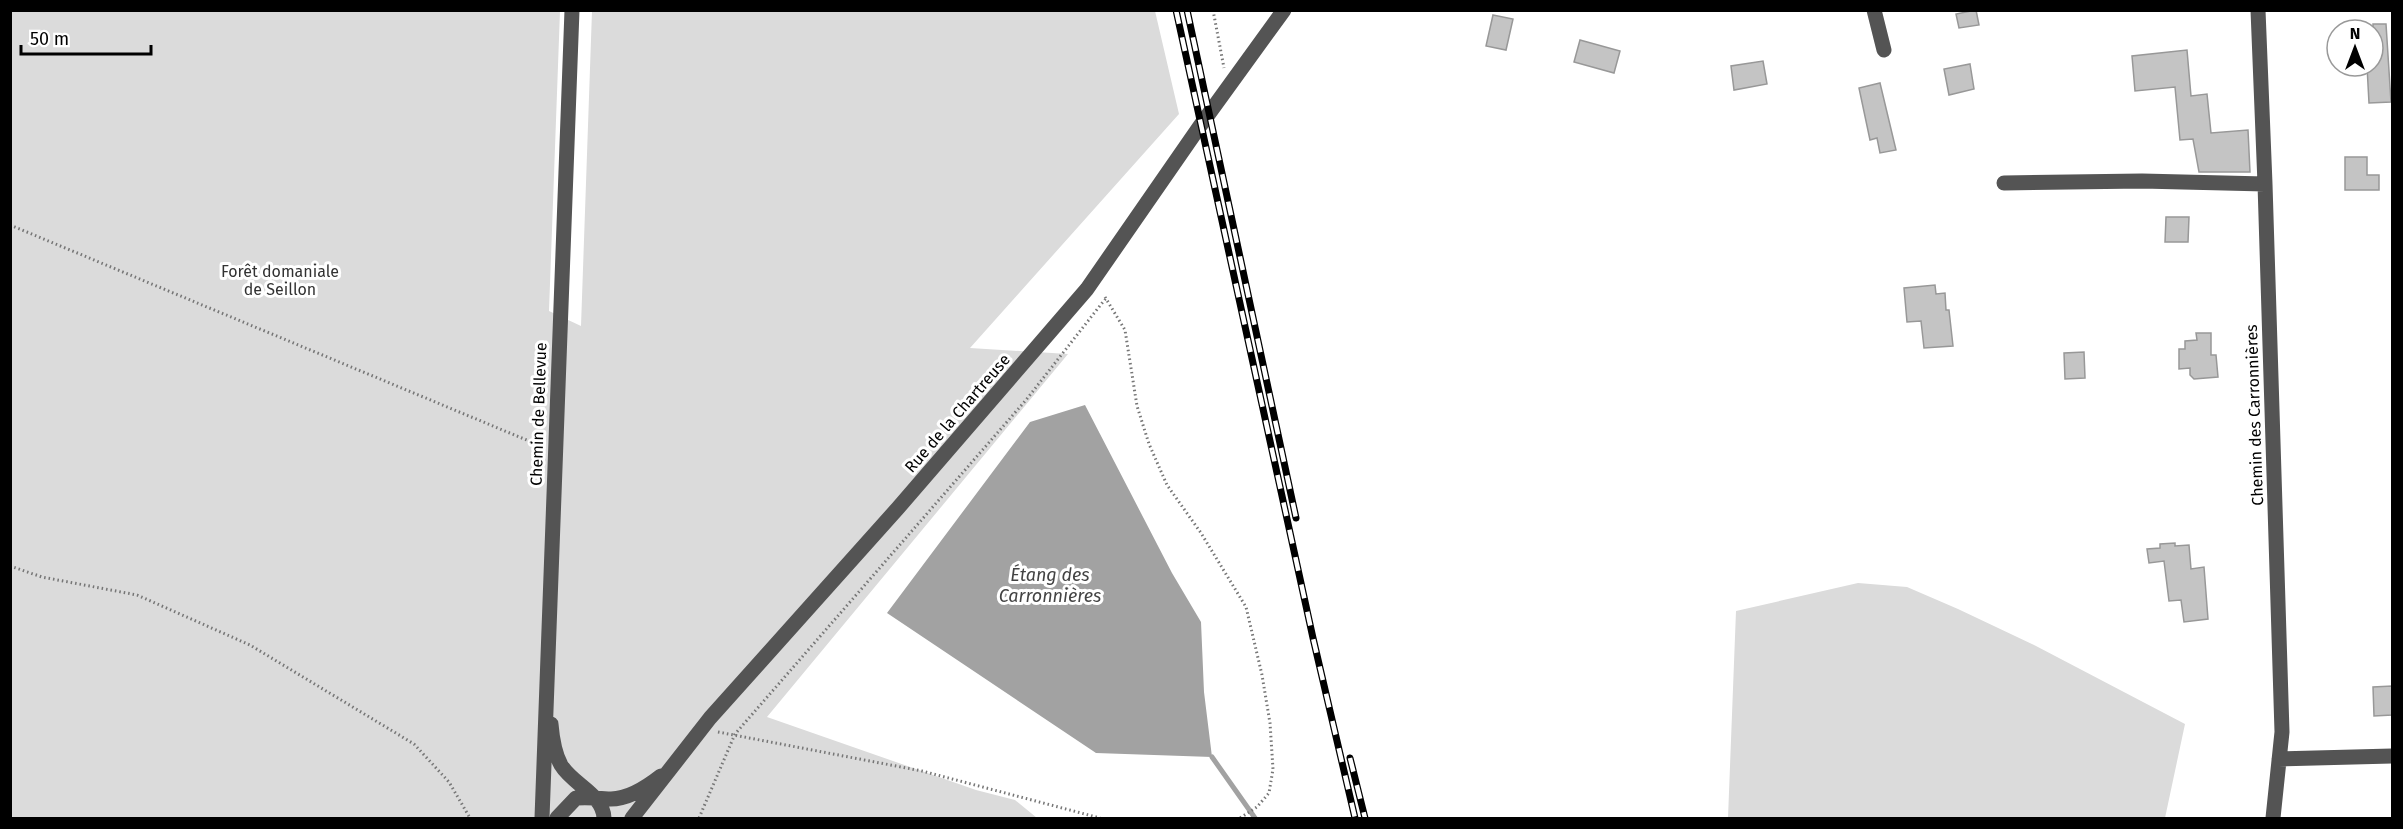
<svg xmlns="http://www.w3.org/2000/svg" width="2403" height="829" font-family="'Fira Sans',sans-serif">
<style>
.green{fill:#dbdbdb}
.water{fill:#a2a2a2}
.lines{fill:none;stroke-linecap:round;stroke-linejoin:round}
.stream{stroke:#a2a2a2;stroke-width:5}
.building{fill:#c4c4c4;stroke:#989898;stroke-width:1.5}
.path{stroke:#767676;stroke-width:3;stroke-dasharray:1.5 3;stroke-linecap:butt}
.minor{stroke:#545454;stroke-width:15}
.rail-casing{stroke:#000;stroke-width:7}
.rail{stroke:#fff;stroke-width:4.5;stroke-dasharray:14;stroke-linecap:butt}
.labels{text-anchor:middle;stroke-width:6;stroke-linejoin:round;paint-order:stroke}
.park-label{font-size:16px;fill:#323232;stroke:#fff}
.street-label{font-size:16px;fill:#000;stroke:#fff}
.water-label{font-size:18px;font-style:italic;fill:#434343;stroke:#fff}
</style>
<rect width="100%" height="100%" fill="#fff"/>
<path class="green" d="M10 11H560L549 311 581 326 592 11H1155L1179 114 970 348 1068 354 767 717 976 790 1015 800 1037 818H11Z
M1858 583 1907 587 1958 609 2036 646 2185 724 2165 818H1728L1736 611Z"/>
<path class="water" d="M1085 405 1172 573 1201 622 1204 692 1212 757 1096 753 887 613 1030 422Z"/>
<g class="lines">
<path class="stream" d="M1212 757 1255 818"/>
</g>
<path class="building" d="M1976 10 1979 25 1959 28 1956 14Z
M1493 15 1513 19 1506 50 1486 46Z
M2373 24H2386L2391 102 2369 103 2367 66H2373Z
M1580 40 1620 51 1614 73 1574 62Z
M2187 50 2191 96 2207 94 2211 133 2248 130 2250 172H2199L2193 139 2180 140 2175 87 2135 91 2132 56Z
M1763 61 1767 84 1734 90 1731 66Z
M1970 64 1974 89 1949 95 1944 69Z
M1880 83 1896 150 1880 153 1877 138 1870 140 1859 88Z
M2345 157H2367V175H2379V190H2345Z
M2166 217H2189L2188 242H2165Z
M1935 285 1936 294 1945 293 1946 310H1949L1953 346 1924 348 1921 321 1907 322 1904 288Z
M2196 333H2211V355H2216L2218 377 2194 379 2190 375V368L2179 369V349H2185V341L2197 340Z
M2084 352 2085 378 2065 379 2064 353Z
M2175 543V546L2189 545 2191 569 2204 567 2208 619 2184 622 2181 600 2169 601 2164 561 2149 563 2147 549 2160 548V544Z
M2392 686V715L2374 716 2373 687Z"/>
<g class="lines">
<path class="path" d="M1213 10 1224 68
M10 225 541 446
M1105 297 1125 330 1137 406 1149 444 1167 485 1201 533 1246 607 1262 675 1270 723 1273 769 1269 793 1257 807 1240 818
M10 566 42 577 137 595 250 645 414 744 449 782 470 818
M718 732 922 771 1100 818
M699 818 735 734 1026 400 1106 298"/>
<path class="minor" d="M1874 10 1884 50
M2258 10 2265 184 2282 732 2273 818
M2004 183 2142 181 2265 184
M551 724C552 736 555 754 561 765 573 785 603 794 604 818
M2279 759 2392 756
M542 818 572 10
M557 818 576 798C588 797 598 798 609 799 628 800 647 787 661 776
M632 818 710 718 898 508 1087 289 1200 126 1284 10"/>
<defs>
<path id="rail" d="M1176 10 1313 638 1355 818
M1187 10 1296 518
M1350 758 1365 818"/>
</defs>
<use href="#rail" class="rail-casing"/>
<use href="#rail" class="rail"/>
</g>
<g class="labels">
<g class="park-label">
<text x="280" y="277">Forêt domaniale<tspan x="280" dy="18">de Seillon</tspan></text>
</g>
<g class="street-label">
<text transform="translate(957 413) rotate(-49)" y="6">Rue de la Chartreuse</text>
<text transform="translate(538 414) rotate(-88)" y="6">Chemin de Bellevue</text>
<text transform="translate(2254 415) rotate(-92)" y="6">Chemin des Carronnières</text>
</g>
<g class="water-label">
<text x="1050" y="581">Étang des<tspan x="1050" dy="21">Carronnières</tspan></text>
</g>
</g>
<rect width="2403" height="829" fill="none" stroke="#000000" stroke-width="24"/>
<g transform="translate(2355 48)"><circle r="28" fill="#ffffff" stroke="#999999" stroke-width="1.5"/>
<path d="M0-4.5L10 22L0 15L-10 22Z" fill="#000000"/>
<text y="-9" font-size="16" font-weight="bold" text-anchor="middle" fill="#000000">N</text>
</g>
<path d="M21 45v9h130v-9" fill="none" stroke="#000000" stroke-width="3"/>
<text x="30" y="45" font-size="18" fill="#000000" stroke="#ffffff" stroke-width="4.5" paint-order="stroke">50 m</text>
</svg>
